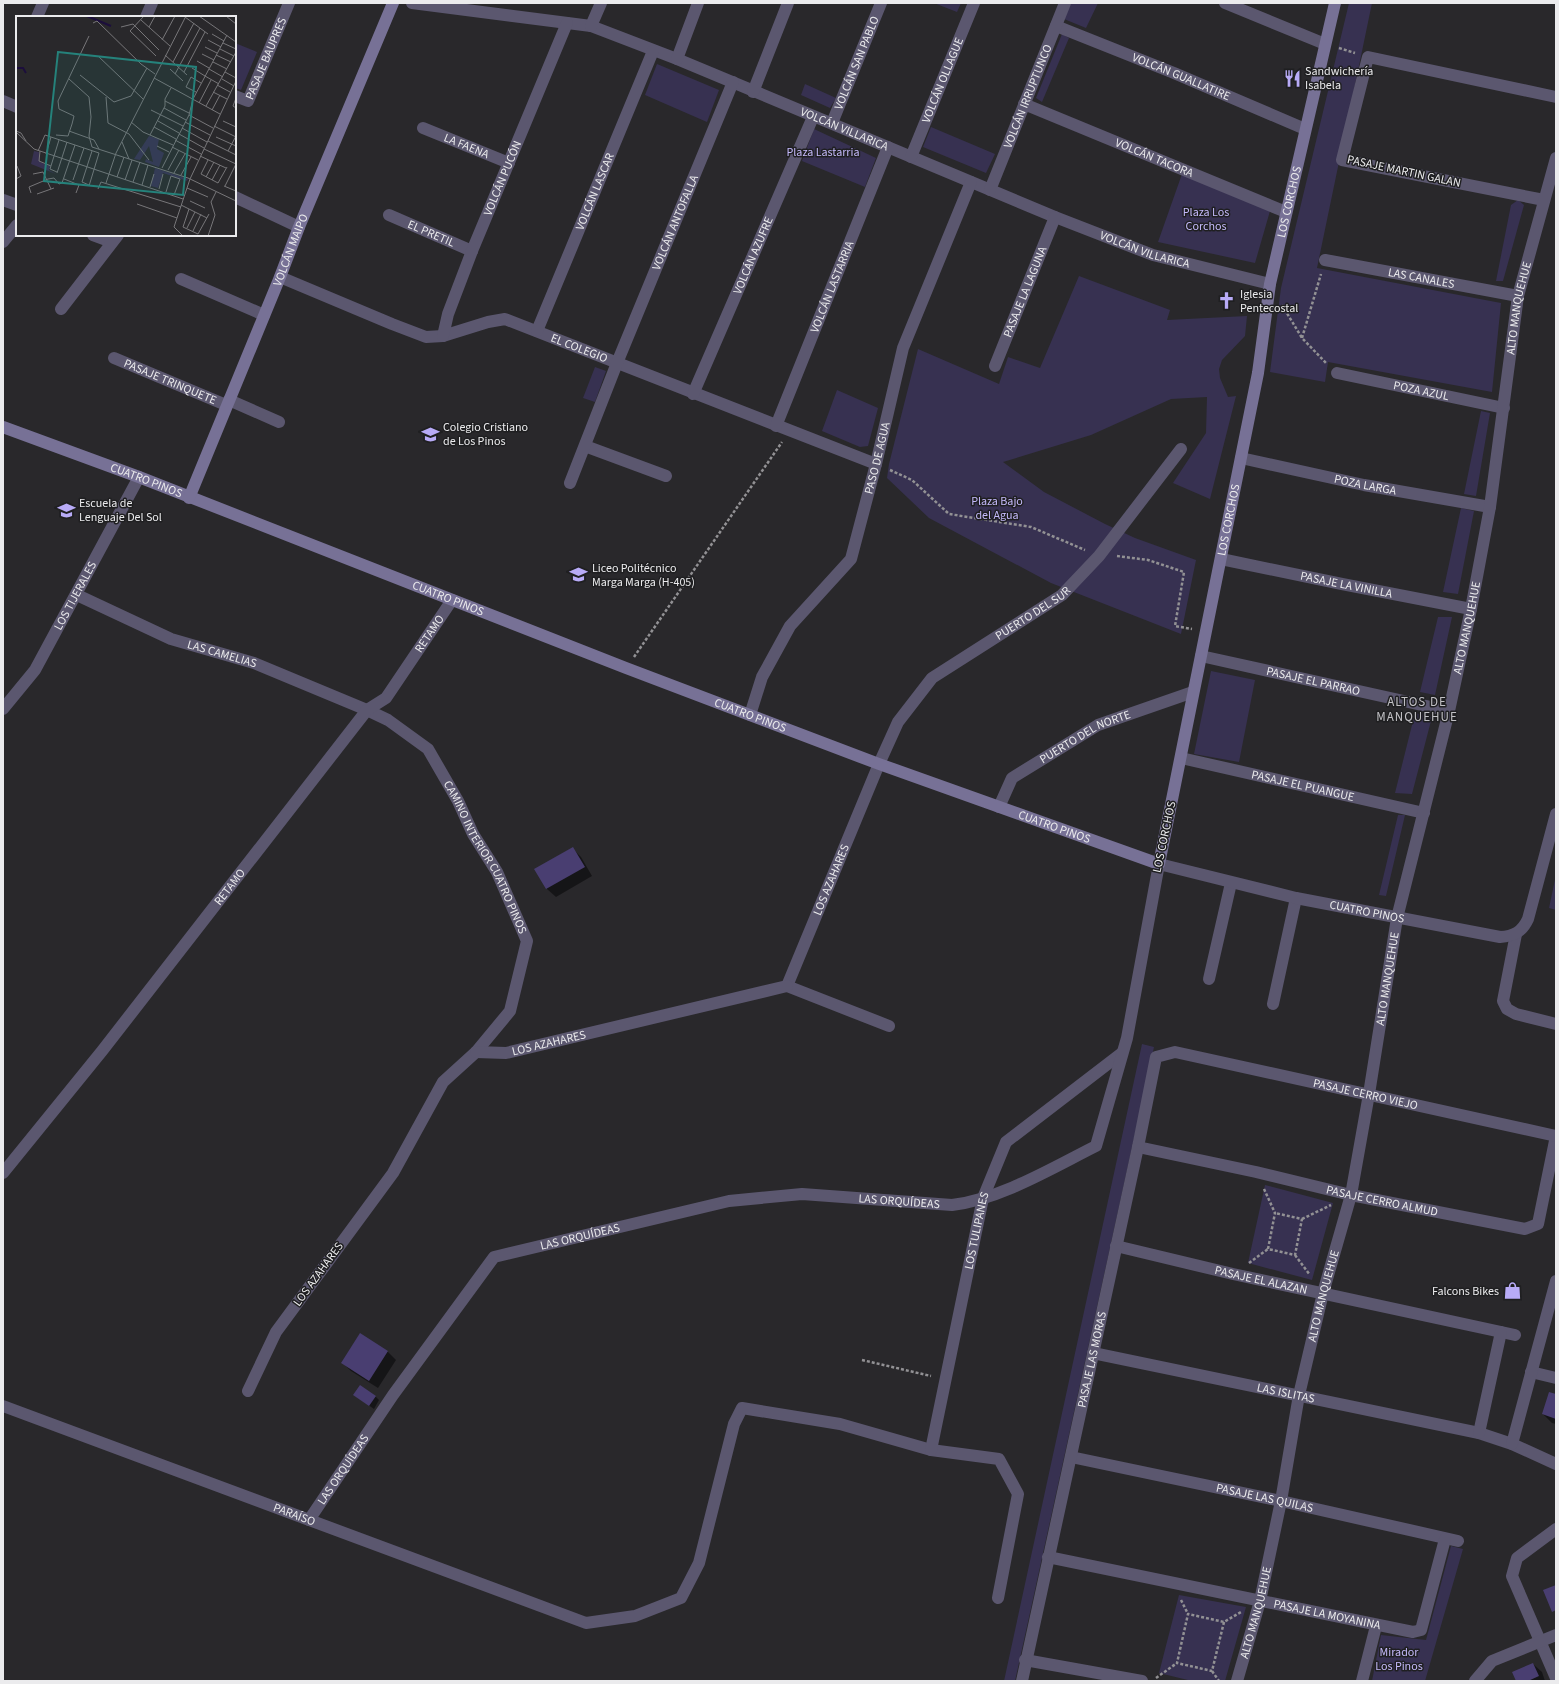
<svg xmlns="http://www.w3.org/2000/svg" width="1559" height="1684" font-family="'Source Sans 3',sans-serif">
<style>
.green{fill:#373151}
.shadow{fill:#0007}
.building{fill:#493e71}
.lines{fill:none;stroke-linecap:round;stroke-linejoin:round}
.path{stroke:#929194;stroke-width:2.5;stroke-dasharray:3 2;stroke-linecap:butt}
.street{stroke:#5b576f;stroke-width:12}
.secondary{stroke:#777196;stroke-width:12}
.labels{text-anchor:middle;stroke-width:3;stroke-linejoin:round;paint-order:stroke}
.street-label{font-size:12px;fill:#ebebed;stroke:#1f1f21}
.poi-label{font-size:12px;fill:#ebebed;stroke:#1f1f21;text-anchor:start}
.park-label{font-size:12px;fill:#c4b9fa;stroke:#1f1f21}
.neighbourhood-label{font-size:13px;letter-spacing:1px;fill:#c1c0c4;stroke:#1f1f21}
.inset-river{fill:none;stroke:#1c0e3c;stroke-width:2}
.inset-road{fill:none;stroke:#777679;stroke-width:1}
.view{fill:#25827b;fill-opacity:0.15;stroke:#25827b;stroke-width:2}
.inset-edge{fill:none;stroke:#ebebed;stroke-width:2}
</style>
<rect width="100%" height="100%" fill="#29282b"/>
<path class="green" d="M934 3H961L957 12Z
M1071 3H1098L1086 28 1064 19Z
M1349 3H1372L1317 268 1501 303 1492 392 1328 362 1325 382 1270 372 1281 288Z
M1062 34 1069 38 1042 102 1036 98Z
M235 43 257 52 241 90 235 88Z
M657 64 719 90 707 122 645 95Z
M805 84 836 98 830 108 801 95Z
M931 127 995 154 986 173 923 147Z
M814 129 876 158 865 187 802 161Z
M1182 174 1270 211 1255 263 1158 242Z
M1518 200 1524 205 1503 281H1496L1511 205Z
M1079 276 1170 310 1167 320 1247 316 1245 336 1222 360 1219 369 1220 378 1228 397 1236 396 1210 499 1173 483 1206 433 1207 397 1171 399 1091 435 1003 462 1044 492 1105 524 1135 538 1196 560 1181 634 1051 583 929 518 887 478 889 464 918 349 999 384 1008 357 1040 368Z
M595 367 606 371 595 402 583 398Z
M837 390 878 408 868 446 860 447 822 431Z
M1481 411 1490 413 1476 496 1464 494Z
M1461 508 1474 511 1458 594 1443 592Z
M1438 617H1452L1435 695 1420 692Z
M1211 671 1255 680 1239 762 1194 754Z
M1415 713 1432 717 1412 794 1395 793Z
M1398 815H1405L1386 896 1379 895Z
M1556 875V910L1549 908Z
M1142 1044 1154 1047 1015 1681H1004Z
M1265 1185 1333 1203 1312 1280 1248 1263Z
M1451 1546 1463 1549 1425 1681H1372L1381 1635 1426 1640Z
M1179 1595 1246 1607 1225 1681H1192L1159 1673Z"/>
<path class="shadow" d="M572 848 581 857 592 876 556 897 547 889 536 869Z
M360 1334 388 1352 396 1360 378 1388 351 1371 342 1362Z
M354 1395 375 1396 379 1400 374 1409Z
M1556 1395V1424L1552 1423 1543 1414Z
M1533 1664 1542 1672 1545 1681H1517Z"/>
<path class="building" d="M573 847 585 867 546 889 534 869Z
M360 1333 388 1351 369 1381 341 1363Z
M360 1385 376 1396 369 1406 353 1395Z
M1549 1392 1556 1394V1419L1542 1414Z
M1556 1585V1610L1552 1612 1543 1590Z
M1533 1663 1539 1676 1528 1681H1516L1512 1672Z"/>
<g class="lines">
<path class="path" d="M1339 48 1355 53
M1282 305 1302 338 1327 364
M1302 338 1321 274
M890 470 912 480 949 514 1031 527 1085 550
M1117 556 1148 560 1184 572 1175 626 1192 629
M634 657 782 442
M1264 1189 1275 1213 1268 1249 1295 1255 1302 1219 1275 1213
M1302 1219 1331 1205
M1295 1255 1310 1275
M1249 1263 1268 1249
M862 1360 931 1376
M1181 1600 1188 1614
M1224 1622 1212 1671 1177 1663 1188 1614 1224 1622 1241 1612
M1212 1671 1219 1681
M1156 1678 1177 1663"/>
<g class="street">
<path id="s1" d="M412 3 591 26 677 59 1055 217 1153 255 1270 284"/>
<path d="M1225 3 1325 44"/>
<path d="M37 17 43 3"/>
<path d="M146 17 152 3"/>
<path d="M591 26 601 3"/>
<path id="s2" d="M1056 26 1174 73 1305 129"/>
<path d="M677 59 698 3"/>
<path d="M753 92 788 3"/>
<path id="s3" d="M235 96 248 101 289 3"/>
<path d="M3 101 17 107"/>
<path id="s4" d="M1024 104 1286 212"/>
<path id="s5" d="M832 123 881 3"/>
<path id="s6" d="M423 128 509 163"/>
<path id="s7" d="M911 157 974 3"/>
<path id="s8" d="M990 190 1065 3"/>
<path d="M235 197 299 227"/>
<path d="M3 200 17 205"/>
<path d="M1544 200 1342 160 1368 57 1556 97"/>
<path id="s9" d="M389 215 472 251"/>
<path d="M93 235 112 242"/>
<path d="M3 242 17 225"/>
<path id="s10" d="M1325 260 1518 296"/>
<path id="s11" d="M280 277 392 324 426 337 443 336 488 322 505 319 876 464"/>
<path d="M181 279 264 315"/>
<path d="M61 309 118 235"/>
<path id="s12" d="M537 331 653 51"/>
<path id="s13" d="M443 336 448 314 472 251 567 23"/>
<path id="s14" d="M114 358 226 405"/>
<path id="s15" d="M995 366 1055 217"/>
<path id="s16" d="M1337 373 1504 408"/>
<path id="s17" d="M693 394 813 117"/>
<path d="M229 400 279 422"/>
<path id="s18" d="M776 426 888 147"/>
<path d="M585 446 666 476"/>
<path id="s19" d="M1241 458 1364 485 1490 507"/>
<path id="s20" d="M570 483 617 363 733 82"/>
<path id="s21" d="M1221 559 1342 584 1471 609"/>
<path id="s22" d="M77 595 171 639 254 663 367 710 388 720 428 749 458 801 473 834 497 872 527 941 510 1011 476 1052 443 1082 393 1173 276 1332 248 1391"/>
<path id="s23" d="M1201 656 1449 711"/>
<path id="s24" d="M3 709 35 670 139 477"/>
<path id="s25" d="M750 715 762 677 790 626 851 559 876 464 903 348 971 182"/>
<path id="s26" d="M1181 758 1424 813"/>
<path id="s27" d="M999 807 1012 778 1098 725 1193 692"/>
<path d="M1516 934 1503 1001 1507 1009 1516 1014 1556 1024"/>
<path d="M1209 979 1231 883"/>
<path id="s28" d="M787 986 879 764 898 722 932 678 1062 595 1099 556 1181 449"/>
<path d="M787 986 889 1026"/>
<path d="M1273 1004 1296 898"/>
<path id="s29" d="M476 1052 506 1053 787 986"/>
<path id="s30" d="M1138 1147 1256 1172 1351 1195 1525 1229 1538 1224 1556 1136"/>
<path id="s31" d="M3 1173 102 1051 367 710 386 698 452 600"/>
<path id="s32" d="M1116 1246 1233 1274 1515 1335"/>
<path id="s33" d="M1093 1353 1479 1433 1512 1444 1556 1464"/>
<path d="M1531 1372 1556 1378"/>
<path id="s34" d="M3 1406 586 1623 635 1616 681 1598 699 1563 734 1424 742 1408 840 1424 931 1450 999 1459 1018 1494 998 1598"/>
<path d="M1479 1433 1501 1332"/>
<path d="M1512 1444 1556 1281"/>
<path id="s35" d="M931 1450 983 1198 1006 1142 1122 1053"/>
<path id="s36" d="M1071 1457 1281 1501 1458 1541"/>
<path id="s37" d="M309 1520 393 1395 494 1257 729 1201 802 1194 952 1205C1001 1199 1052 1168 1096 1146L1127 1038 1159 864 1296 898 1500 937C1514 936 1522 932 1528 919L1556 814"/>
<path d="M1556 1529 1517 1558 1512 1576 1556 1678"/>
<path id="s38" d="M1048 1557 1413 1632 1421 1630 1445 1539"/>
<path d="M1025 1660 1142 1681"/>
<path id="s39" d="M1022 1681 1138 1147 1156 1057 1175 1052 1556 1136"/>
<path id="s40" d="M1237 1681 1260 1601 1281 1501 1299 1395 1323 1293 1351 1195 1369 1094 1397 918 1449 711 1471 609 1490 507 1518 296 1556 158"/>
<path d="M1362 1681 1376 1626"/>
<path d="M1475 1681 1492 1661 1556 1635"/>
</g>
<g class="secondary">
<path id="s41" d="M3 427 139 477 626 668 879 764 1159 864 1258 373 1270 284 1335 3"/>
<path id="s42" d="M189 498 280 277 299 227 393 3"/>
</g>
</g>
<defs>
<symbol id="restaurant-bare" viewBox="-9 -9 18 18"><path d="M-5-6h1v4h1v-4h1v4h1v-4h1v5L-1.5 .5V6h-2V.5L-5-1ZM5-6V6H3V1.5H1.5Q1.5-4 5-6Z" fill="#b8abf7" stroke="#1f1f21" stroke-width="2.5" paint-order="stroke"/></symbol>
<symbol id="church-bare" viewBox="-9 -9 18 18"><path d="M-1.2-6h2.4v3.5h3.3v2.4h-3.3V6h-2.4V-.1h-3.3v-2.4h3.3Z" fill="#b8abf7" stroke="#1f1f21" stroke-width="2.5" paint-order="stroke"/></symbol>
<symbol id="school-bare" viewBox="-9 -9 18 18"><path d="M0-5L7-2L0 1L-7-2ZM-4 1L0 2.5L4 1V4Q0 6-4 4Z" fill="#b8abf7" stroke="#1f1f21" stroke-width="2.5" paint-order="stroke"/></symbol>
<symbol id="shop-bare" viewBox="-9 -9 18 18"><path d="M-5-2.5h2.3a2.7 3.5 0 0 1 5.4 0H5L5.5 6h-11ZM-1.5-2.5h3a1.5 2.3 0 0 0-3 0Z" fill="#b8abf7" stroke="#1f1f21" stroke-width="2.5" paint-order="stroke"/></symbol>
</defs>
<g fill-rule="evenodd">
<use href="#restaurant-bare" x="1280" y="66" width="25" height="25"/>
<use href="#church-bare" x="1214" y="288" width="25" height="25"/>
<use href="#school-bare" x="418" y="422" width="25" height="25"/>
<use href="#school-bare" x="54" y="498" width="25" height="25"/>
<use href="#school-bare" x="566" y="562" width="25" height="25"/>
<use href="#shop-bare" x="1500" y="1278" width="25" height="25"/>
</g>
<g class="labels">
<g class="street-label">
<text dy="4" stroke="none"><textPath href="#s3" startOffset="60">PASAJE BAUPRES</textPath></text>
<text dy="4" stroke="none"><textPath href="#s5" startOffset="65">VOLCÁN SAN PABLO</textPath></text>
<text dy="4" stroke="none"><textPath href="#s2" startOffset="135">VOLCÁN GUALLATIRE</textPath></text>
<text dy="4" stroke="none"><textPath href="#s7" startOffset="83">VOLCÁN OLLAGUE</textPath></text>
<text dy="4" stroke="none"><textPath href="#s8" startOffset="101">VOLCÁN IRRUPTUNCO</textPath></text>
<text dy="4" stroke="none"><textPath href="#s1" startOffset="454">VOLCÁN VILLARICA</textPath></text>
<text dy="4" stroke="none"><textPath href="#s6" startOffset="47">LA FAENA</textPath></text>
<text dy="4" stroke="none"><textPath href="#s4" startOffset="141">VOLCÁN TACORA</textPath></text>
<text transform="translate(1404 171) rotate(12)" y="4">PASAJE MARTIN GALAN</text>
<text dy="4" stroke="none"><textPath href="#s13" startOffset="169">VOLCÁN PUCÓN</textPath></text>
<text dy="4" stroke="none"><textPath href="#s12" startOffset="151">VOLCÁN LASCAR</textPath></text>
<text dy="4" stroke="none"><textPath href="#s41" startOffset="1911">LOS CORCHOS</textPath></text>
<text dy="4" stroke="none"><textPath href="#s20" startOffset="281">VOLCÁN ANTOFALLA</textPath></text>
<text dy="4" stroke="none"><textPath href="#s9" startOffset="46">EL PRETIL</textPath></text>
<text dy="4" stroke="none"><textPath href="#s1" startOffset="778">VOLCÁN VILLARICA</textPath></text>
<text dy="4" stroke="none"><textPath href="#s42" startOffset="268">VOLCÁN MAIPO</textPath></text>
<text dy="4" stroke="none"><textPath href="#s17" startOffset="151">VOLCÁN AZUFRE</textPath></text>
<text dy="4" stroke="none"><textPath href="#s10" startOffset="98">LAS CANALES</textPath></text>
<text dy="4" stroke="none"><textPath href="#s18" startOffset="150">VOLCÁN LASTARRIA</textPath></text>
<text dy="4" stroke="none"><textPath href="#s15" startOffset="80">PASAJE LA LAGUNA</textPath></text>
<text dy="4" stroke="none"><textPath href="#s40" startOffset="1403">ALTO MANQUEHUE</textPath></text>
<text dy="4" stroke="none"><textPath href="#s11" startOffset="319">EL COLEGIO</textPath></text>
<text dy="4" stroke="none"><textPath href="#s14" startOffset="61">PASAJE TRINQUETE</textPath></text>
<text dy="4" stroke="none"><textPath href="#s16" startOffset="86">POZA AZUL</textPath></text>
<text dy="4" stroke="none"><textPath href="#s25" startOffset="293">PASO DE AGUA</textPath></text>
<text dy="4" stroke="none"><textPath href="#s41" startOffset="153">CUATRO PINOS</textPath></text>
<text dy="4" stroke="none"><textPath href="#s19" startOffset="127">POZA LARGA</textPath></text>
<text dy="4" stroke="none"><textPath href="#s41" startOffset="1587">LOS CORCHOS</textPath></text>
<text dy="4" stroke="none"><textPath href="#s21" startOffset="128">PASAJE LA VINILLA</textPath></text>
<text dy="4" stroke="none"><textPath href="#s24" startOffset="135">LOS TIJERALES</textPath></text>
<text dy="4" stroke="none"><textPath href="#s41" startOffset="477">CUATRO PINOS</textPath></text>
<text dy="4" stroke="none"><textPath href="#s28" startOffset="462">PUERTO DEL SUR</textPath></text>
<text dy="4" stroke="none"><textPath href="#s40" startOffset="1079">ALTO MANQUEHUE</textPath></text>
<text dy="4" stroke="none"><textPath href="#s31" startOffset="689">RETAMO</textPath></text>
<text dy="4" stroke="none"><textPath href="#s22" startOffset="157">LAS CAMELIAS</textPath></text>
<text dy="4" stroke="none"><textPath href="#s23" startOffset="115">PASAJE EL PARRAO</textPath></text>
<text dy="4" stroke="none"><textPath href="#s41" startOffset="801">CUATRO PINOS</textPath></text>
<text dy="4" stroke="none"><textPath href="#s27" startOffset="116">PUERTO DEL NORTE</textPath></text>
<text dy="4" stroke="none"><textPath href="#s26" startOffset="125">PASAJE EL PUANGUE</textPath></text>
<text dy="4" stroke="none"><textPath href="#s41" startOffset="1125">CUATRO PINOS</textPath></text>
<text transform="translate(1164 837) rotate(-78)" y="4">LOS CORCHOS</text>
<text dy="4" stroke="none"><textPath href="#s22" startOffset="508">CAMINO INTERIOR CUATRO PINOS</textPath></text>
<text dy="4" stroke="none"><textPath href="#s28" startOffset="115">LOS AZAHARES</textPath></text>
<text dy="4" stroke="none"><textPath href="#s31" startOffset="365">RETAMO</textPath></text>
<text dy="4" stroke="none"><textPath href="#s37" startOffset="1446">CUATRO PINOS</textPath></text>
<text dy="4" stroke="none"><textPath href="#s40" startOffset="719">ALTO MANQUEHUE</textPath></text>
<text dy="4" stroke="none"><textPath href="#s29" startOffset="74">LOS AZAHARES</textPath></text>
<text dy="4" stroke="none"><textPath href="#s39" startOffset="853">PASAJE CERRO VIEJO</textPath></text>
<text dy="4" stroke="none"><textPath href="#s30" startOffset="250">PASAJE CERRO ALMUD</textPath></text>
<text dy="4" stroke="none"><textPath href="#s37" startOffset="734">LAS ORQUÍDEAS</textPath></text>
<text dy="4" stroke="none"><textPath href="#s35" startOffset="224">LOS TULIPANES</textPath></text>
<text dy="4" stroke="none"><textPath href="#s37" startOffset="410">LAS ORQUÍDEAS</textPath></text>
<text transform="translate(318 1274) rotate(-54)" y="4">LOS AZAHARES</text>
<text dy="4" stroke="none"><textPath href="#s32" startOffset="149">PASAJE EL ALAZAN</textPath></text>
<text dy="4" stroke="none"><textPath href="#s40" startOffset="395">ALTO MANQUEHUE</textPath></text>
<text dy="4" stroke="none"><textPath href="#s39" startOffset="329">PASAJE LAS MORAS</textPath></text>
<text dy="4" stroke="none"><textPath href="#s33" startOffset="197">LAS ISLITAS</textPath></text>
<text dy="4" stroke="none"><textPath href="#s37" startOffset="61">LAS ORQUÍDEAS</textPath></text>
<text dy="4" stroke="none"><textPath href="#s36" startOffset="198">PASAJE LAS QUILAS</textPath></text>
<text dy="4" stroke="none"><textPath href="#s34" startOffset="311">PARAÍSO</textPath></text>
<text dy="4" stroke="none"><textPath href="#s40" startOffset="71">ALTO MANQUEHUE</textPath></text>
<text dy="4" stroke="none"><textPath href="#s38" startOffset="285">PASAJE LA MOYANINA</textPath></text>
</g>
<g class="poi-label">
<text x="1305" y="75">Sandwichería<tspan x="1305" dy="14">Isabela</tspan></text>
<text x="1240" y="298">Iglesia<tspan x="1240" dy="14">Pentecostal</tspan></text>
<text x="443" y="431">Colegio Cristiano<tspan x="443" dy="14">de Los Pinos</tspan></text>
<text x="79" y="507">Escuela de<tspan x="79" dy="14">Lenguaje Del Sol</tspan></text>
<text x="592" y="572">Liceo Politécnico<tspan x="592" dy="14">Marga Marga (H-405)</tspan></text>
<text x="1499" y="1295" text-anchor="end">Falcons Bikes</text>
</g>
<g class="park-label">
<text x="823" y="156">Plaza Lastarria</text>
<text x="1206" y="216">Plaza Los<tspan x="1206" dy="14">Corchos</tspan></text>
<text x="997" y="505">Plaza Bajo<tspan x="997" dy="14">del Agua</tspan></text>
<text x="1399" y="1656">Mirador<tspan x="1399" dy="14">Los Pinos</tspan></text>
</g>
<g class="neighbourhood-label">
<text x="1417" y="706">ALTOS DE<tspan x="1417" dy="15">MANQUEHUE</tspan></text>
</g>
</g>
<g transform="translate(16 16)">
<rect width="220" height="220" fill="#29282b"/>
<path d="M133 120 143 123 141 133 148 137 143 151 129 146 130 143 137 146 133 130 124 144 118 143ZM18 135 23 136 24 146 34 150 33 154 40 158 15 148ZM139 152 172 163 171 165 147 157 142 172 135 170Z" fill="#373151"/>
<path class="inset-river" d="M71 0 95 10M0 52H7L10 57"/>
<path class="inset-road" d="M128 0 114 15 140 40M183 0 220 26M210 0 220 8M169 1 192 18M125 4 154 30M77 7 81 5 125 48 139 58M117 8 143 34M105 11 117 8M133 11 139 0M196 18 208 25M146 24 159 0M192 24 205 31M207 27 220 33M189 31 201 37M204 33 218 40M186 38 198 44M149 39 171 59M200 39 215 46M82 40 127 83M181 45 193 52M157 46 178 7M197 46 211 53M176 52 189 60M154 53 167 65M193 53 207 61M168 56 189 16M209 56 220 62M159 58 184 12M64 59 98 86 115 80 131 52M189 60 203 68M138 62 204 98M53 63 73 81 75 101 73 120 76 131 172 162 220 185M206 63 218 70M201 69 214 76M180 76 170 71 175 61 185 67M197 76 211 83M90 81 92 107M220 82 217 90 220 92M149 85 173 97M183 87 195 64M190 90 220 36M148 92 170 104M135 94 167 110M196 94 204 79M173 99 197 112M142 105 163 117M207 105 220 111M115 106 127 116 157 129M169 106 194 119M92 107 113 118 133 144M198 110 220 121M138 111 160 123M166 112 191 126M0 115 5 117 10 125M53 115 78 124 83 133M0 116 18 133 167 183M163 118 188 132M40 119 52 120 56 108 58 100 43 93 42 85 73 20M134 119 149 90V83L155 72M200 121 220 130M159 124 185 138M192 125 220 139M106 126 113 143M141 130 153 136M156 131 182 144M188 133 220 148M22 135 29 119 83 137 73 170M24 135 23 145 35 150M212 135 220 120M30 138 35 121M184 140 210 152M192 144 185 158 202 167 211 151M146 152 173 99 177 83 211 19M152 154 163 134M41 156 34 153 43 124M41 157 51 126M158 157 169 138M17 158 27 156 35 173M165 159 175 141M101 161 108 141M190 161 198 146M0 163 5 160 1 150M48 163 63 169 60 177M57 164 68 132M109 164 116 144M196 164 204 149M117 166 124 146M90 167 100 137 170 0M73 169 66 166 76 135M126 169 132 149M208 170 220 175M209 170 220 148M134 171 138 158M171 172 192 181M82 173 85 166 165 191M143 173 147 158M150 176 155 160 164 163 158 179M15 177 13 171 32 163 38 162 43 168 46 167 59 129M21 178 38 172M174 185 189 192M121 188 161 202M165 189 191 202M173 193 167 211 182 218 193 198M171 212 179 196M177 215 185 198M167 220 158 211 174 163 220 65M192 220 199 199 195 186 200 176"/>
<path class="view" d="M42 36 180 51 167 179 28 165Z"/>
<rect width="220" height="220" class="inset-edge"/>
</g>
<rect width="1559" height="1684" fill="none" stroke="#ebebed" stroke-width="8"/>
</svg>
